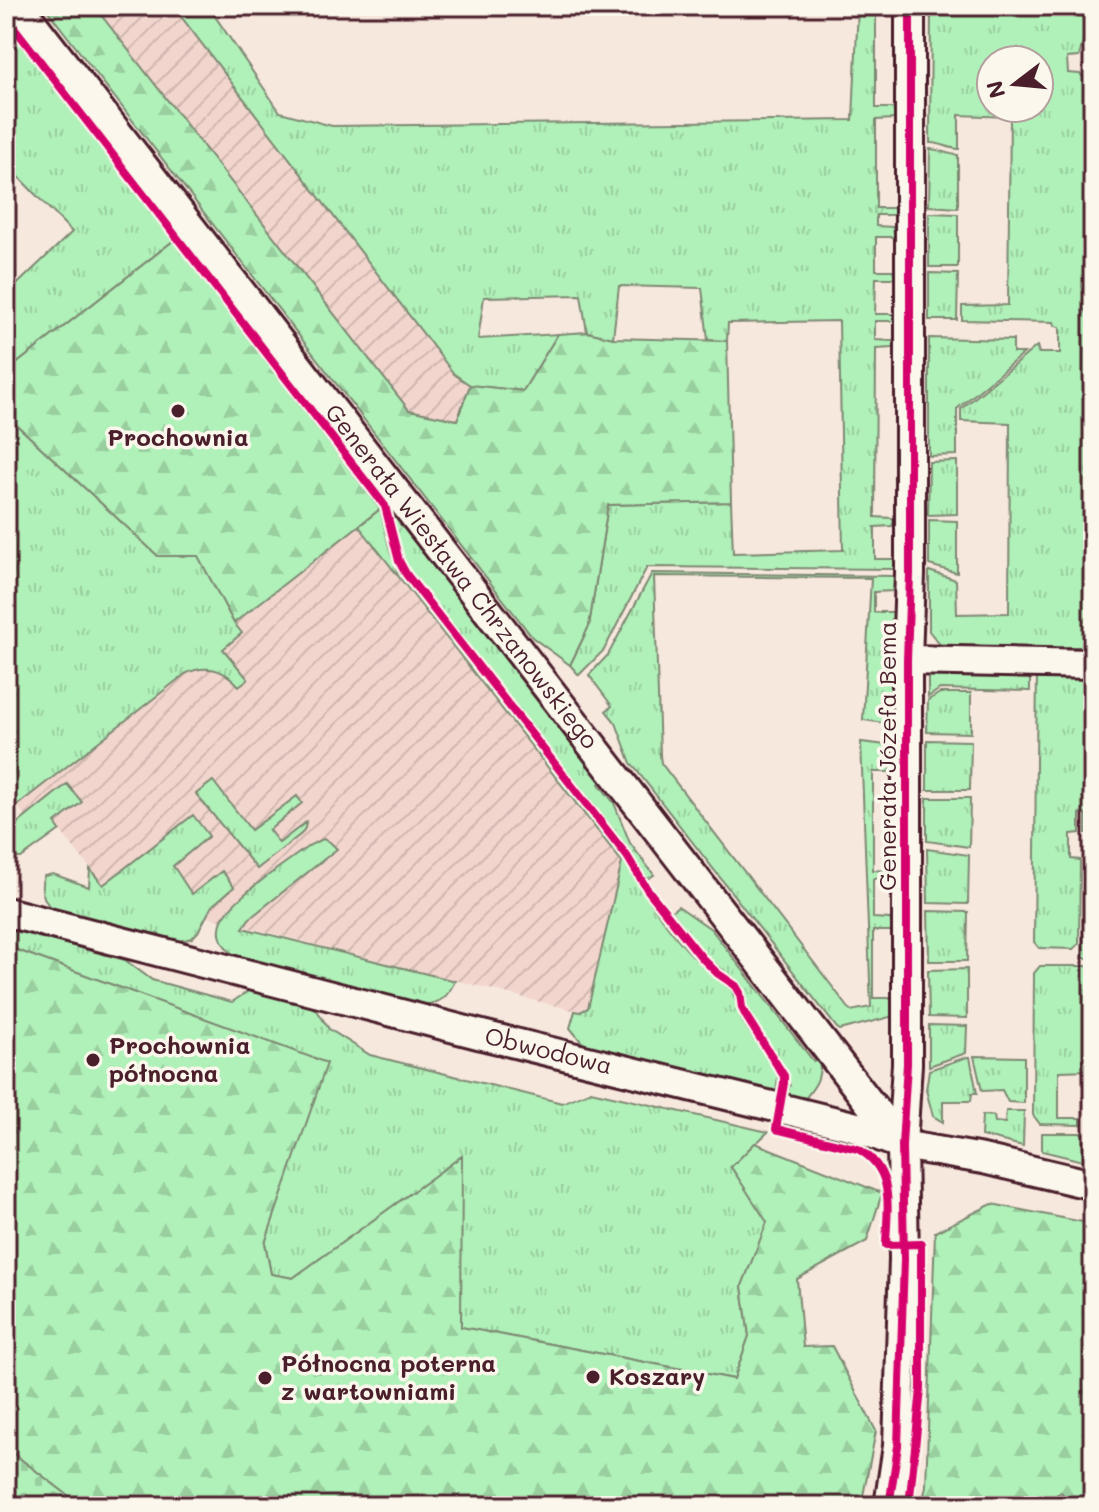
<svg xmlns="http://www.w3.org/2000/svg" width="1099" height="1512" font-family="Mali,sans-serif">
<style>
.industrial{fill:url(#industrial-furrows)}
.grass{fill:url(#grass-tufts);stroke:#7d8872;stroke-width:2;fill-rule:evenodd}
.forest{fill:url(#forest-firs);stroke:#7d8872;stroke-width:2}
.cemetery{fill:url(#cemetery-stones);stroke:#7d8872;stroke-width:2}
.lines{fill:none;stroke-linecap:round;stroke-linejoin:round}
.minor-casing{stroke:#4a1f2b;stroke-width:34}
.minor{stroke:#fbf7ec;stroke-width:28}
.cycleway-casing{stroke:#fbf7ec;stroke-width:13}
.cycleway{stroke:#d6006c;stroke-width:8}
.poi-dot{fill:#4a1f2b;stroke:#fbf7ec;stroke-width:3}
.labels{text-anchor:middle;stroke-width:7;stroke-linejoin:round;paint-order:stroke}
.poi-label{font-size:24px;font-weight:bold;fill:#4a1f2b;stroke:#fbf7ec;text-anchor:start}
.street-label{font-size:24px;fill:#4a1f2b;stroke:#fbf7ec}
</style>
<defs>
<pattern id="industrial-furrows" width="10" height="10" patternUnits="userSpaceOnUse" patternTransform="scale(2)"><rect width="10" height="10" fill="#f2d6ce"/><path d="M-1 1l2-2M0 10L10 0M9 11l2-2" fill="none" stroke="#d1b7b1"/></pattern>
<pattern id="grass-tufts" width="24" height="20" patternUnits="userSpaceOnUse" patternTransform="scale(2)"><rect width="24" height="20" fill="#b0f1b9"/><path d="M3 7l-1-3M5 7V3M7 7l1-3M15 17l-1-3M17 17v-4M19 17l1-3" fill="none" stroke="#99ce9f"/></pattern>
<pattern id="forest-firs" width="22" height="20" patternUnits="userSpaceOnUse" patternTransform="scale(2)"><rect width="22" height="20" fill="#b0f1b9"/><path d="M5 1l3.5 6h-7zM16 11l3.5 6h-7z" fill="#99ce9f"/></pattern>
<pattern id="cemetery-stones" width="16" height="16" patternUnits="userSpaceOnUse" patternTransform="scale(2)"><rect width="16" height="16" fill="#b0f1b9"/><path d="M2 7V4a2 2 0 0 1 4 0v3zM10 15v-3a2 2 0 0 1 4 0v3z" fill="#99ce9f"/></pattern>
</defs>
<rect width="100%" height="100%" fill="#f7e8de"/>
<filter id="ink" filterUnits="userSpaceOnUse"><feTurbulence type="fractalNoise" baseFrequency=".0125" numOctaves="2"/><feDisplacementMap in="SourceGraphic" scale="16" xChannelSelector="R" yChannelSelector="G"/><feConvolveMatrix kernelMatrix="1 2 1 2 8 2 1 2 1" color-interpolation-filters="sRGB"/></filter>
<g filter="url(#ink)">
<path class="industrial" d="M94 6H208L186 23 454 374 470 385 458 420 409 410Z
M359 526 622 862 588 1008 580 1012 89 887 90 868 55 824 29 822 12 799Z"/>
<path class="grass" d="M173 6H208L280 112 332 126 853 120 858 6H876V108H894L896 116 894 119 876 120V208H894L896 213 893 215H876V226L893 227 896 234 893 237H876V270H893L895 275 893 278H876L875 314H893L895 318 893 321H875V340L893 341 895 346 892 348 876 349 875 517 892 518 894 521 892 526 875 527V559H893L896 563 895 569 647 567 604 650 579 675 570 665 589 626 608 505 731 502 733 553 843 550 839 321 728 323 727 341 708 340 702 288 619 286 613 338 587 332 581 295 484 297 478 339 558 334 523 391 470 385 454 374Z
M931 6H1092L1079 57 1067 58 1068 73 1080 74 1093 85V444H1087V480L1093 481V505L1086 506V553H1093V647H1066V649L941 646 929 631V571L956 580 957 614 1009 613 1010 423 961 421V409L1037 346 1039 353H1060V327L1055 326 1054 322 962 320V306L1008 305 1010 117 959 115V149C948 149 940 142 930 143ZM991 60H1039V108H991Z
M6 26 173 241 6 372V295L72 232 6 164Z
M930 149C940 149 947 155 958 155V208L929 206Z
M929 213 958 214V267H929Z
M929 273 958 274 957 320H929Z
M929 338 1013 340V353H1024L957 409V455L929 456Z
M6 415 158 556 198 555 234 623 242 633 223 649 248 679 239 686C224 669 206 664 185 674L6 814Z
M957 461V514L928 515 929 462Z
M391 507 604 780 599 784 614 803 630 843 654 875 647 879 630 851 406 566 398 541Z
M380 509 389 547 397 571 623 859C649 903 689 962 732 990L741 1019 778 1075 776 1093 585 1046 570 1028 575 1011 580 1012 588 1008 622 862 359 526Z
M929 520 957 521V573L929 565Z
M652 573 895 576V588L893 591 874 592V612H893L895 614 893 719 884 723 863 720 871 578 654 576 660 755 661 763 851 1011 871 1007 861 742 886 745 895 753 893 766 889 772H873V870L890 871 893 876 891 878 873 879V918L890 919 893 928 890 931H873V998H889L894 1003V1016L840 1030 837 1028 631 763 616 723 606 711 612 706 589 675 608 655Z
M1093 671V833H1086V814L1080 813V833L1071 834V859L1080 860 1079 944 1073 949 1039 948 1034 942 1037 672Z
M932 672H1030V691L940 689 928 697V676Z
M940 693H971V733L927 732 928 700Z
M927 740 971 741 970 790H927Z
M213 781 251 830 297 796 302 803 269 830 279 843 306 822 305 828 301 834 257 869 196 794Z
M67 784 82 802 55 823 60 830 21 858H11L7 855 6 837 11 829Z
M927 798H970L969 847 927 841Z
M193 815 209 836 173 866C180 875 185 885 192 894L222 871 234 887 212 906 198 932 192 938 173 943 56 913C45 904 38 890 44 876L53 874 89 887 90 869 103 885Z
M323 839 330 842 337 849 249 919 243 928 455 981C446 999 441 1003 421 1005L239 959C227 950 216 940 221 923 228 900 289 861 310 845Z
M927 849 969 855 968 904 928 903Z
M1084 860H1093V909L1092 903H1090L1089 950 1093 951V958H1083Z
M678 906 711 929 814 1062 820 1058C821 1079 816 1085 804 1100L787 1095 790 1085 788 1074 749 1013 743 987 705 955 672 911Z
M928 911 968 912 967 961H929Z
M6 928 125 960 152 980 232 1002 250 990 315 1007 329 1029 370 1055 562 1103 591 1091 768 1132 731 1167 768 1222 742 1286 749 1336 734 1379 461 1327V1157L293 1278 271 1274 265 1243 326 1063 6 946Z
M1040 966H1093V1070L1059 1071V1118H1081V1125L1040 1124 1033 1115 1034 973Z
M967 969V1018L929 1017 928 970Z
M929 1025 967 1026 966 1053 929 1066Z
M974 1056 1024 1057V1103L1008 1102 1002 1090 982 1091Z
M967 1057H970L977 1093H972L971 1101H943V1122L933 1116 926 1090 929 1070Z
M1006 1111H1024L1023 1146 981 1136 982 1115 994 1116 995 1122 1005 1123Z
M1042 1133H1083V1161L1042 1151Z"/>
<path class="forest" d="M44 6H94L409 410 457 420 470 385 523 391 558 334 587 332 613 338 727 341 731 502 608 505 589 626 570 665 533 638Z
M173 241 380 509 234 623 198 556H158L6 415V372Z
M6 946 327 1063 265 1243 271 1274 293 1278 462 1156 461 1327 734 1379 749 1336 742 1286 767 1222 731 1167 755 1143 882 1193 867 1241 797 1279 803 1347 832 1346 876 1431 861 1506H82L6 1448Z
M992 1204 1093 1224V1506H1071L1061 1492 1039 1506H922L926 1486 935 1232Z"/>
<path class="cemetery" d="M6 1448 82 1506H6Z"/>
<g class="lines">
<defs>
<g id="minor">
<path id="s1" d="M19 6 902 1145"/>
<path d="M907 660 1093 664"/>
<path id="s2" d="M6 912 482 1035 853 1126 902 1145 983 1159 1093 1185"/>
<path d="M889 1506 898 1446 904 1259 902 1145 907 1064V660L910 574V6"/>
</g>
</defs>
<use href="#minor" class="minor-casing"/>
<use href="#minor" class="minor"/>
<defs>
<path id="cycleway" d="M6 17 385 506 399 561 406 574 627 856 647 889 702 958 717 973 736 986 740 993 742 1008 746 1016 784 1076V1083L776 1129 858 1149C896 1170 887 1208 886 1245L921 1244V1389L909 1506
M889 1506 898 1446 904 1259 902 1145 907 1064V660L910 574V6"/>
</defs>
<use href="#cycleway" class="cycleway-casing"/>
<use href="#cycleway" class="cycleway"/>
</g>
</g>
<g class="poi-dot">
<circle cx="178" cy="411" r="8"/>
<circle cx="93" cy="1060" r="8"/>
<circle cx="593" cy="1377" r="8"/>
<circle cx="265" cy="1378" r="8"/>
</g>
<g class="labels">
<g class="poi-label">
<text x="178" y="446" text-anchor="middle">Prochownia</text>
<text x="109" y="1054">Prochownia<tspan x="109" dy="28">północna</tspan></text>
<text x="281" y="1372">Północna poterna<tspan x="281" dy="28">z wartowniami</tspan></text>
<text x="609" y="1385">Koszary</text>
</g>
<g class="street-label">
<text dy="8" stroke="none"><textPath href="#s1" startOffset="722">Generała Wiesława Chrzanowskiego</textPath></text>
<text transform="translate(888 756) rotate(-90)" y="8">Generała Józefa Bema</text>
<text dy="8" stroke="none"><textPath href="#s2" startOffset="560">Obwodowa</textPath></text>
</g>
</g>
<rect width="1099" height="1512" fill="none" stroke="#fbf7ec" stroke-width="32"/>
<rect x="16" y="16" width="1067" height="1480" fill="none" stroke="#4a1f2b" stroke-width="3" filter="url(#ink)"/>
<g transform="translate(1015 84) rotate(254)"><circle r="38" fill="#fbf7ec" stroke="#b4a19f" stroke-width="2"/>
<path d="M0-6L14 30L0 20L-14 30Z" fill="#4a1f2b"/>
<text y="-12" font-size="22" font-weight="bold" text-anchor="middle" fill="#4a1f2b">N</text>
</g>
</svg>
